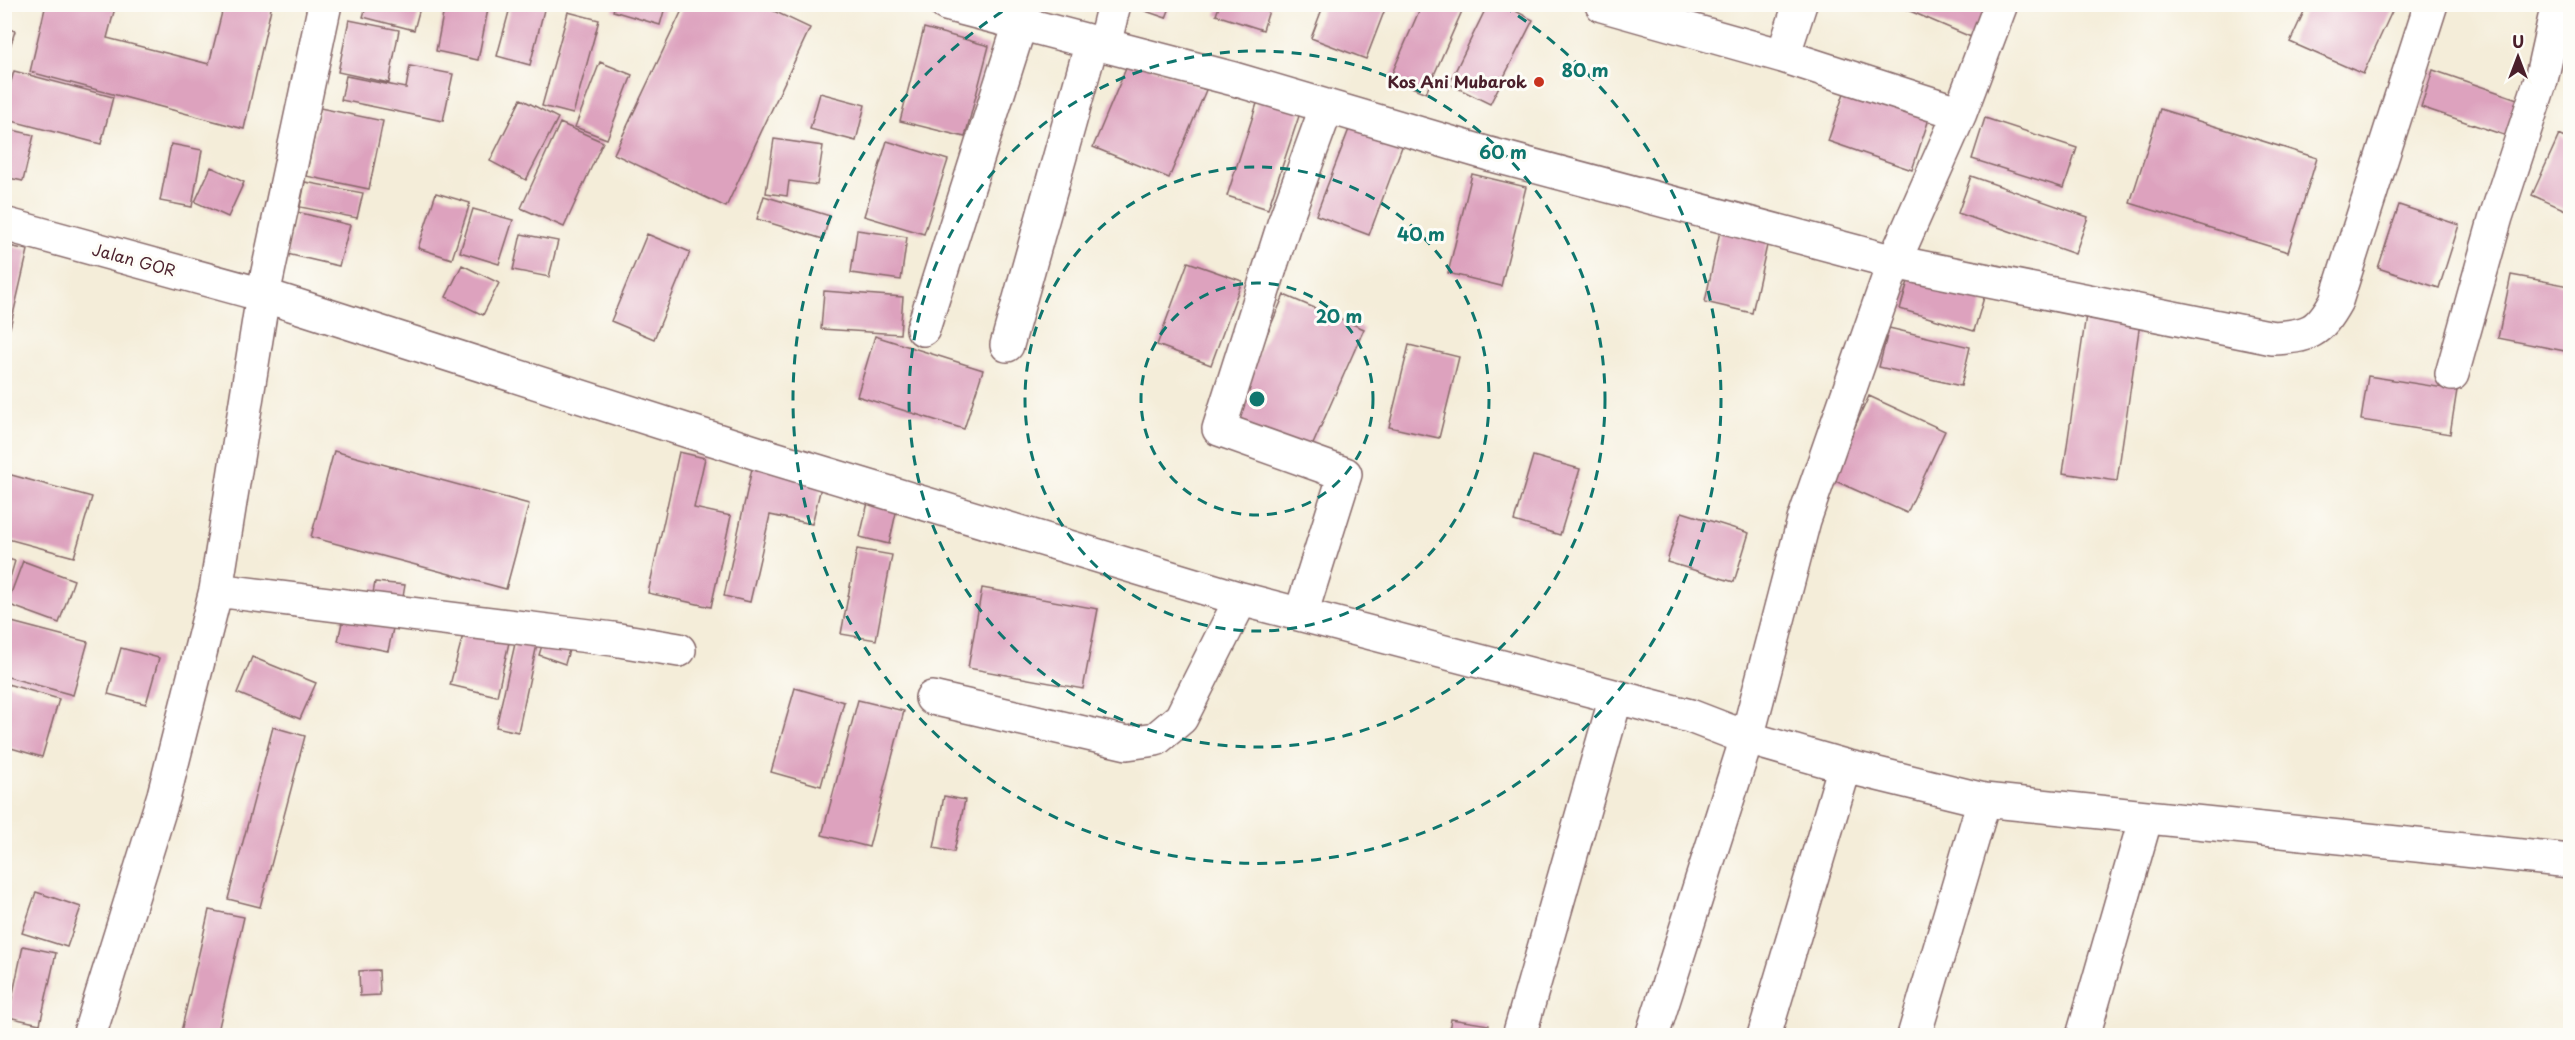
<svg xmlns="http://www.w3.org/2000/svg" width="2575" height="1040" font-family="'Playpen Sans',sans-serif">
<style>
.building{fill:#dda2be}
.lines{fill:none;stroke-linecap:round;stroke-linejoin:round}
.minor-casing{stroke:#866768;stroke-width:36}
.minor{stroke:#fff;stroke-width:33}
.ring{fill:none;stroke:#0f766e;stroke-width:3;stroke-dasharray:10 8}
.poi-dot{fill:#c8321e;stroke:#fdfcf7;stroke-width:2}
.labels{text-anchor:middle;stroke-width:6;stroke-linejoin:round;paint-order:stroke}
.poi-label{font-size:16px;font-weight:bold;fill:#4a1f2b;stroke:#fdfcf7;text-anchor:end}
.street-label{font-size:16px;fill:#4a1f2b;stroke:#fdfcf7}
.centre{fill:#0f766e;stroke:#fdfcf7;stroke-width:3}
.ring-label{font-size:18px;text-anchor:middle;font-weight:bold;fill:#0f766e;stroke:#fdfcf7;stroke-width:6;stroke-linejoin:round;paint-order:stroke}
</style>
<rect width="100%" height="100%" fill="#fdfcf7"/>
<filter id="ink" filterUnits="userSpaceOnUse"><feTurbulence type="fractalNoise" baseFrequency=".0167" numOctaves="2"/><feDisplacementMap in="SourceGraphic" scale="12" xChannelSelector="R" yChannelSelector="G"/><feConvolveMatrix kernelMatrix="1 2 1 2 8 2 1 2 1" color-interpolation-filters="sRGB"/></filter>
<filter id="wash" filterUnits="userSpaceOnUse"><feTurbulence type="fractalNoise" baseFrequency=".008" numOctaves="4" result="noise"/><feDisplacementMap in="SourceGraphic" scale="24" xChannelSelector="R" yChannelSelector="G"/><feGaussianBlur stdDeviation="1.35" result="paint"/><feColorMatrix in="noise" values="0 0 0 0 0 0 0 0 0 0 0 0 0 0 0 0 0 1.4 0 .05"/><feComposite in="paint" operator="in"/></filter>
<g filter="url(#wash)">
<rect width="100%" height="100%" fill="#f4edd9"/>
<g id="blocks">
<path class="building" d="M46 4H116L107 38 209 64 224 4H272L244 129 30 72Z
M367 4H421L414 30 363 17Z
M445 4H489L478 60 436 51Z
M511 4 545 6 530 65 497 56Z
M615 4H666L660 25 613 11Z
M685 4H759L810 28 726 207 614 154Z
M1220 4H1271L1263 30 1216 15Z
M1324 4H1387L1366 59 1311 38Z
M1422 4H1447L1462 11 1426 93 1390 78Z
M1488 4H1502L1533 20 1490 104 1449 84Z
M1905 4H1994L1978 40 1903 8Z
M1128 5H1171L1166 18Z
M2307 5H2388L2394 7 2363 74 2290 42Z
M568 12 599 20 573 114 542 106Z
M349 20 399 30 389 83 338 72Z
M4 27 15 31 5 63H4Z
M924 28 989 46 965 137 900 121Z
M1130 59 1206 90 1169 178 1093 147Z
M600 62 632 75 607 139 575 127Z
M410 66 453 74 443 121 341 100 346 76 406 88Z
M2433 70 2523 101 2510 137 2421 107Z
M14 71 113 97 101 144 4 119V106Z
M1848 81 1932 110 1912 170 1828 141Z
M1262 88 1304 101 1268 209 1227 196Z
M820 93 865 105 856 141 810 129Z
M521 99 558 118 526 180 490 161Z
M320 108 383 121 369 189 306 176Z
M2160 109 2317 158 2288 252 2130 203Z
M1985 118 2077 148 2064 188 1972 159Z
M560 123 603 142 564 227 521 208Z
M1351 124 1403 144 1369 235 1316 215Z
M4 128 34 135 23 181 4 177Z
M2559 135 2570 140V212L2532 195Z
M774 139 823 146 817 185 789 181 787 196 766 193Z
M887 141 948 160 924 234 864 216Z
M171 144 202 150 192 207 160 201Z
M211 167 244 182 228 217 195 202Z
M1472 174 1526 187 1501 286 1448 273Z
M1971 176 2088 217 2075 254 1958 213Z
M305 182 363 193 357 218 300 207Z
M436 193 470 203 452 259 418 248Z
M764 196 830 216 823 239 757 219Z
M2399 205 2459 225 2439 288 2378 268Z
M473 209 513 220 499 264 460 252Z
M297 212 350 225 339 266 287 254Z
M857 230 907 237 901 280 851 273Z
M1720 231 1768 241 1752 313 1705 302Z
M521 234 558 241 549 277 513 270Z
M647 234 690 252 654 339 611 321Z
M4 245 28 250 10 328 4 327Z
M1188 262 1242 281 1211 365 1157 345Z
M462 265 499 283 483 315 446 297Z
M1911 271 1985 294 1974 331 1900 309Z
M2511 275 2570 286V352L2498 338Z
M824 291 903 297 900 334 821 329Z
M1284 295 1364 329 1306 460 1227 426Z
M2087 308 2141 316 2117 481 2063 473Z
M1889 328 1970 347 1961 386 1879 367Z
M875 336 983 370 964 429 857 396Z
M1409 345 1459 357 1439 438 1389 427Z
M2368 376 2457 390 2450 434 2361 420Z
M1869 396 1945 431 1907 513 1831 479Z
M334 451 529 504 506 589 311 537Z
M679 452 705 458 694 508 731 516 711 607 648 593Z
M1533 456 1580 469 1560 535 1514 521Z
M753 464 823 479 812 524 770 515 750 602 724 596Z
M4 473 92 497 74 557 4 538Z
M869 498 898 504 889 544 860 537Z
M1682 512 1749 533 1734 582 1667 562Z
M857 549 892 555 876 640 841 634Z
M4 558 15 561 5 595H4Z
M23 561 74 580 59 623 7 604Z
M375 582 405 585 402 603 372 599Z
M982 588 1098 609 1083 689 968 668Z
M344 613 394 624 388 651 338 641Z
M4 620 88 642 73 695 4 676Z
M465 627 510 638 497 696 450 685Z
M517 635 538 640 518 732 496 727Z
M543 642 569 650 565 664 539 655Z
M121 648 159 658 146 704 108 694Z
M252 657 316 683 300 719 237 693Z
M4 683 59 699 42 757 4 746Z
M795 688 844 702 821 786 771 772Z
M858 700 904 711 869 847 822 835Z
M273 727 305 736 260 907 228 899Z
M944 796 965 800 954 852 934 848Z
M36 892 81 907 67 947 22 933Z
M209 910 244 917 217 1036H180Z
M23 946 56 953 40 1024 8 1017Z
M379 970 380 995 360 996 359 971Z
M1451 1019 1489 1025 1487 1036H1448Z"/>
</g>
</g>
<g filter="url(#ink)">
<use href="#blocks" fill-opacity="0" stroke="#866768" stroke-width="1.5"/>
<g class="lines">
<defs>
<path id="minor" d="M946 4 1234 79 1489 154 1894 262 2273 338C2309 336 2318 333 2336 301L2431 4
M1602 5 1783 56 1960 113
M1104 45 1114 4
M1783 56 1800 4
M4 224 263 295 757 453 1241 599 1690 716 1747 738 1845 766 1984 800 2570 861
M923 329 1020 24
M1007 345 1092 42
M2452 374 2496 217 2541 80 2558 4
M216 590 613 639 679 650
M1301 614 1345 474 1219 429 1284 224 1327 106
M932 698 1127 743 1156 739 1181 718 1241 599
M89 1036 164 795 216 590 263 295 325 4
M1519 1036 1616 697
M1652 1036 1747 738 1804 520 1894 262 1960 113 2001 4
M1764 1036 1845 766
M1914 1036 1984 800
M2083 1036 2146 817"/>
</defs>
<use href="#minor" class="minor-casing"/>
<use href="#minor" class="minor"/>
</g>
</g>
<g class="ring">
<circle cx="1257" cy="399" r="116"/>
<circle cx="1257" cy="399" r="232"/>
<circle cx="1257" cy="399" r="348"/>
<path d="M1503 6A464 464 0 1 1 1011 6"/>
</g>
<circle class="poi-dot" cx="1539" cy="82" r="6"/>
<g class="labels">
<g class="poi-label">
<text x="1527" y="88">Kos Ani Mubarok</text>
</g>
<g class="street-label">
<text transform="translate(134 260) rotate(15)" y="6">Jalan GOR</text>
</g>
</g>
<circle cx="1257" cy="399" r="9" class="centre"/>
<g class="ring-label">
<text x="1585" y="77">80 m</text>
<text x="1503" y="159">60 m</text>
<text x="1421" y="241">40 m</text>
<text x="1339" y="323">20 m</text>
</g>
<rect width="2575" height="1040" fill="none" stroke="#fdfcf7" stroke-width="24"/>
<g transform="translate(2518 57)" stroke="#fdfcf7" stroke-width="4.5" paint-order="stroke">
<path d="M0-4.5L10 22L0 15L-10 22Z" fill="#4a1f2b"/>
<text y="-9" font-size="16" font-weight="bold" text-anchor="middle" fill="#4a1f2b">U</text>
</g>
</svg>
